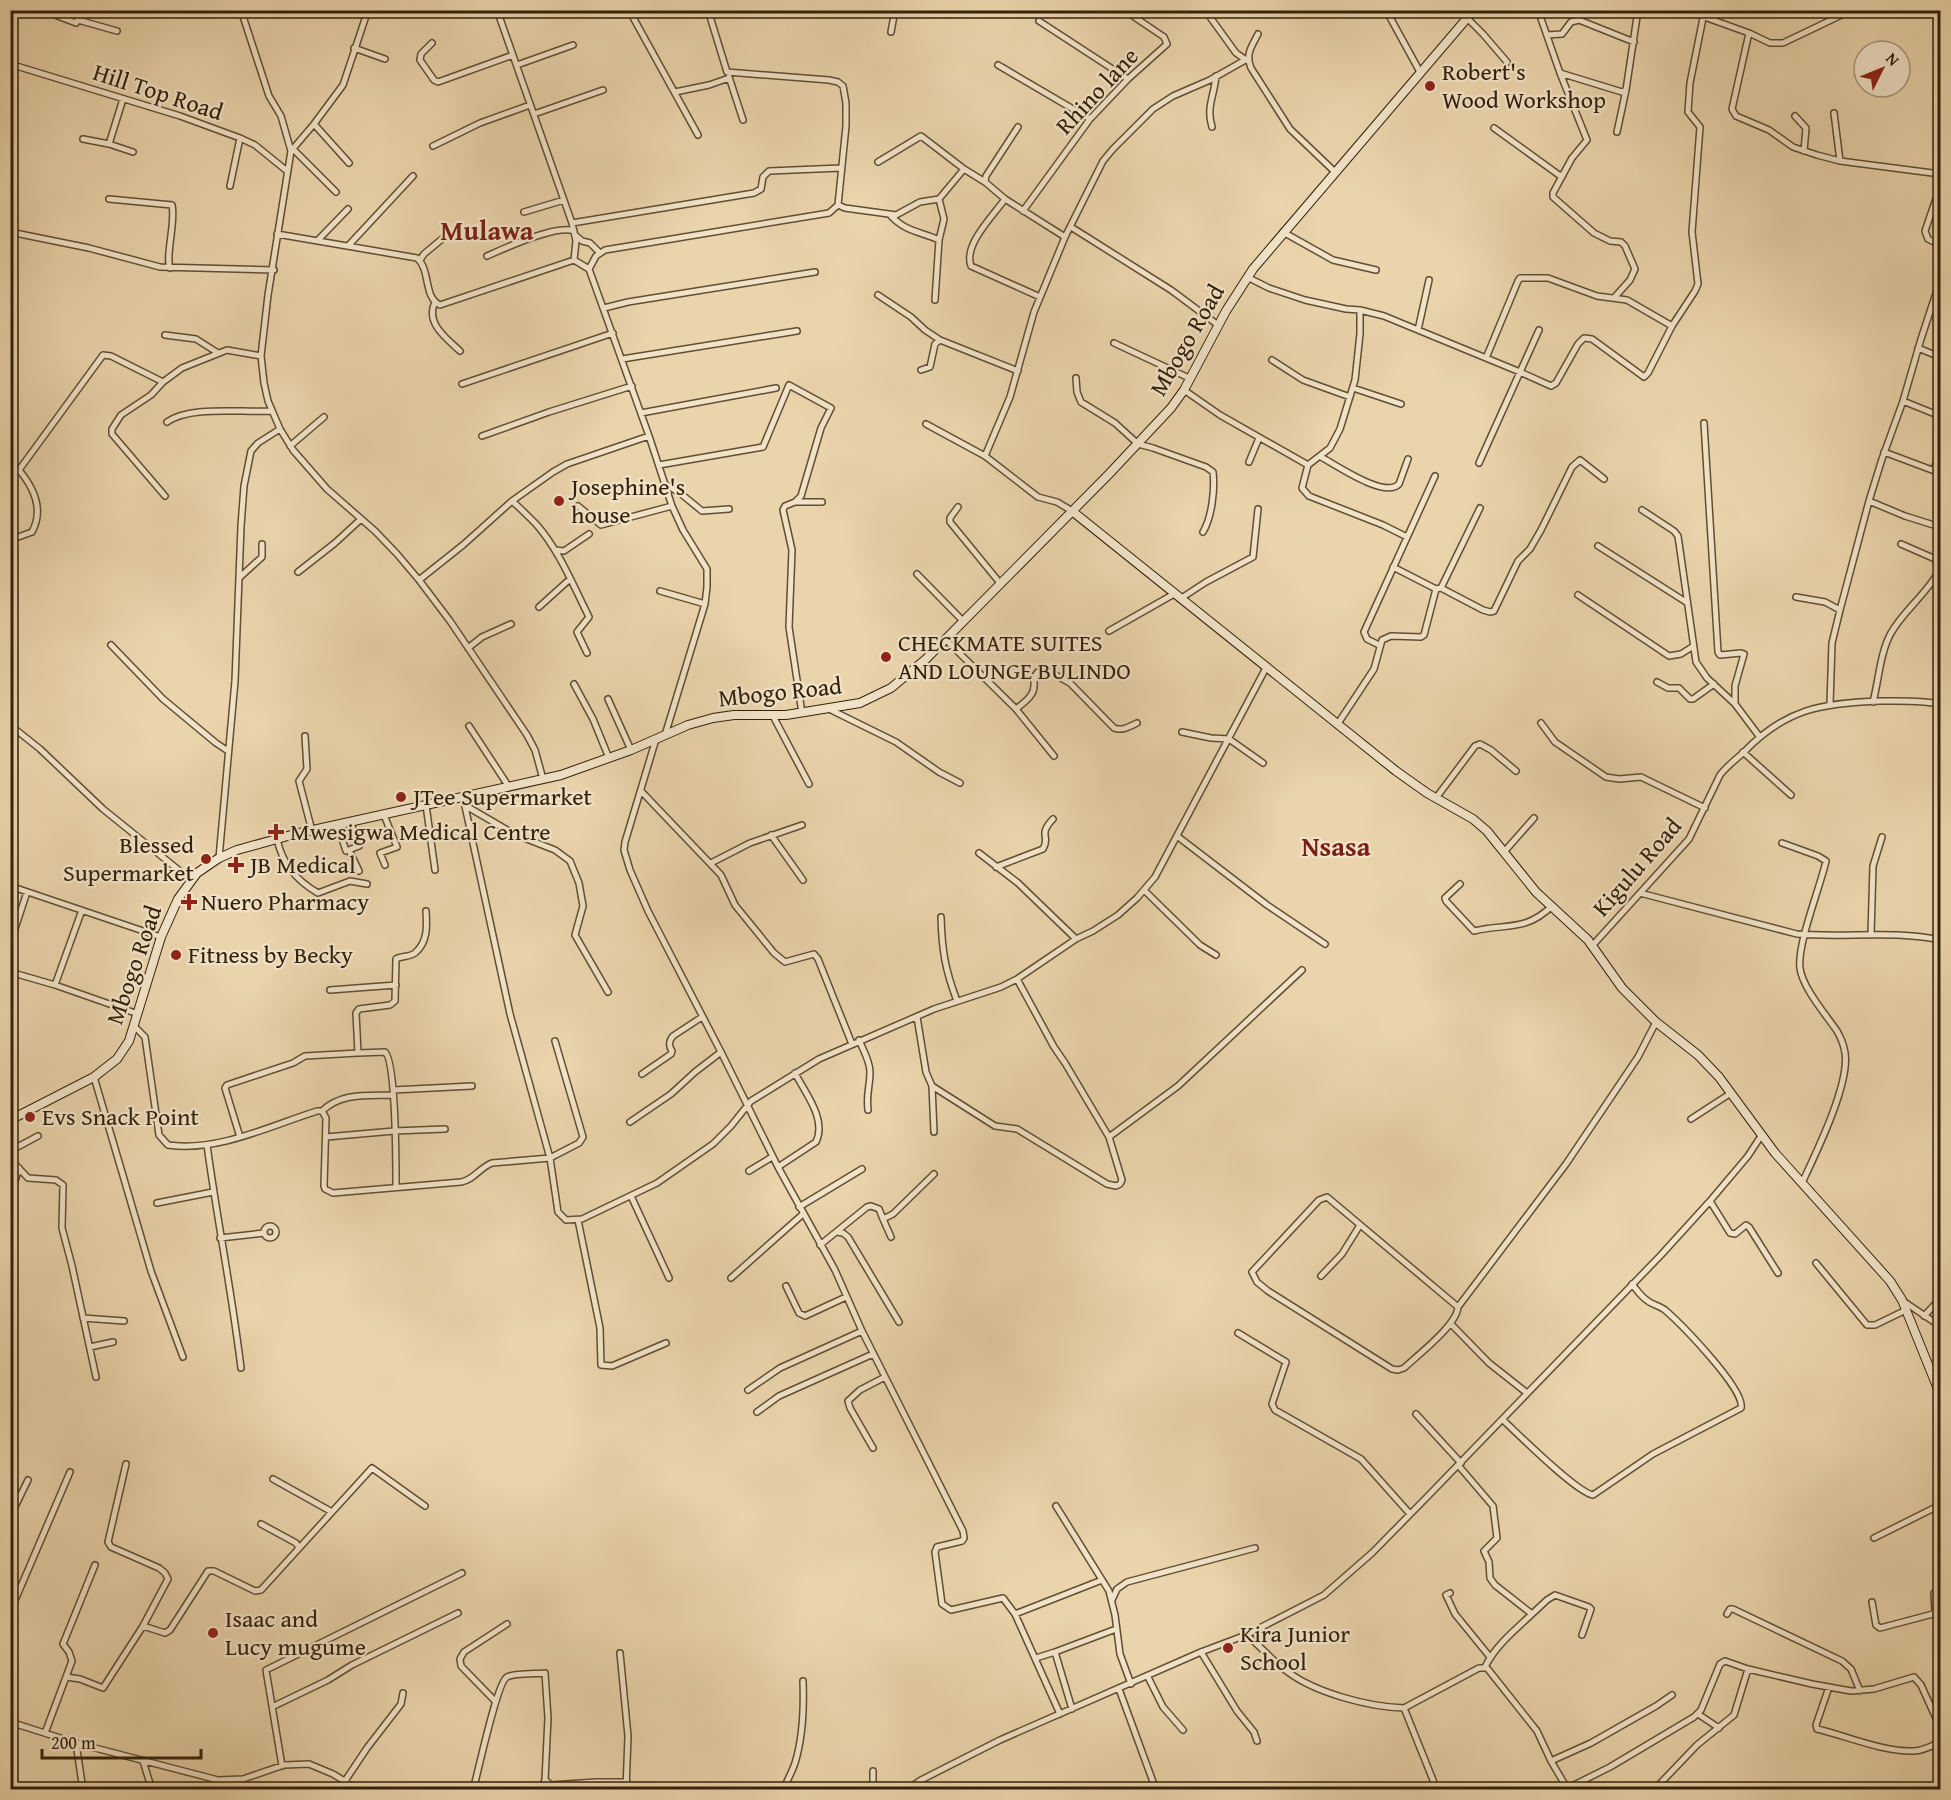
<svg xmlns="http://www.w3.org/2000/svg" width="1951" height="1800" font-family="'Gentium Book Plus',serif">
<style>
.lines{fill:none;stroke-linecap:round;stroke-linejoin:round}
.street-casing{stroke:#614d33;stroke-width:8}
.secondary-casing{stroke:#33200b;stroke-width:10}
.street{stroke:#f1e3c8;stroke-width:5}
.secondary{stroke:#f1e3c8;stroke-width:8}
.poi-dot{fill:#8f2418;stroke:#f1e3c8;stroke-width:2}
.labels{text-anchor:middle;stroke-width:4.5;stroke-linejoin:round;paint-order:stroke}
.poi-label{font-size:24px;fill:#33200b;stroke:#f1e3c8;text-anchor:start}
.street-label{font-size:24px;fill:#33200b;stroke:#f1e3c8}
.quarter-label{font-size:27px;font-weight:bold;fill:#7a1f14;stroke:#f1e3c8}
</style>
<rect width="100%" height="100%" fill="#ead4ab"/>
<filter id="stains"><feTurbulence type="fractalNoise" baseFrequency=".00333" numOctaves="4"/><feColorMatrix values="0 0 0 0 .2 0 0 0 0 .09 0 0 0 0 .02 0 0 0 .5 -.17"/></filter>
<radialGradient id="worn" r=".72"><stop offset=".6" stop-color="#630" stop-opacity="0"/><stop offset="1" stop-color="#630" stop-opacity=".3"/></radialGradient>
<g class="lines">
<defs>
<path id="street" d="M241 10 269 96 281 116 291 151
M368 10 343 85 314 124 291 151 268 295 261 356 264 383 268 401 280 429 293 450 327 489 375 531 397 554 419 580 450 621 527 735 535 750 543 779
M497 10 572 223 576 241 574 260 589 269 649 436 672 506 683 530 707 569V587L705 604 665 735
M629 10 698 135
M1386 10 1420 72
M1538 10 1560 73 1587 140 1572 158 1553 193V197L1594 233 1610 241 1621 242 1625 246 1635 269 1630 280 1614 298
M1685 10 1749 33 1770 43H1783L1852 10
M55 15 76 23 83 10
M499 15 510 10
M1210 17 1236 53 1246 60
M1467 18 1483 34 1507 62
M78 20 117 31
M1039 21 1128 79
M891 32 895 10
M1749 33 1732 109 1736 116 1769 130 1793 147 1817 155 1840 161 1940 174
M1258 34C1252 46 1245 54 1251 68L1290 129 1335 172
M1547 35 1562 34 1571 22 1579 20 1634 42
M432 43 421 54 420 60 434 80 438 82 513 55
M354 48 385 59
M10 64 180 116 240 138 255 145 287 171
M517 65 573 45
M998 65 1090 119
M1560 73 1622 92 1626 90 1638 10
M729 77 743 120
M1940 82 1938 89 1940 94
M675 92 709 85 729 78
M1834 113 1840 161
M534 114 603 90
M1795 116 1806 128 1804 151
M314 124 349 163
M1018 127 986 176 985 182 1005 199 1065 237
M1212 127C1206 107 1214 97 1216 76
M1494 128 1559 175H1563
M1617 132 1626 90
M83 139 109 144 133 152
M109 144 123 99
M433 146 480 123 530 105
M293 149 336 192
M878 162 921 136 964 169
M1940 162 1938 171 1940 175
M230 186 240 138
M1940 187 1925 231 1928 239 1940 245
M109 199 172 205C176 222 165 256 170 268
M1005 199C993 216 963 245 971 266L1040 297
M838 205 845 208 896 215 920 202 939 199 964 169 985 182
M1023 211 1090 119 1128 79 1167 44 1164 37 1124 10
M524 212 564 200
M890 215C907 233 920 231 939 240
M572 223 754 193 761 189 763 177 769 171 841 168
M1071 227 1171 290 1218 325
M10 232 89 248 160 267 274 270
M1283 232 1333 260 1376 270
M277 234 417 258C431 270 423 297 440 305L574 260
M575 235 582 241 590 243 600 253
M318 240 348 209
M348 246 413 176
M487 256C505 248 557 224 574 231
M420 260 424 254 448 234
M589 269 596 256 605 250 829 213 838 205 846 126V103L843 86 838 82 829 80 727 72 708 10
M1247 277 1269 288 1305 300 1346 309 1360 310 1384 316 1520 372 1551 386 1556 383 1578 344 1584 338 1592 339 1644 377 1648 373 1672 326
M878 295 911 317 925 330 940 340
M935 300 939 240 944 219 939 199
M435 302C425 323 446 338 460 351
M604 308 628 302 815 272
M1360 310V334L1355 380 1340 429 1330 448 1308 465 1302 488 1309 496 1383 525 1407 537
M1418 330 1429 280
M165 335 196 339 218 353
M1114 343 1189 378
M1918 348 1940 357
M1486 358 1518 281 1520 278H1548L1597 296 1627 300 1672 326 1695 291 1698 284 1692 232 1700 127 1688 112 1690 83 1703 18
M622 359 797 331
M1272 360 1303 380 1350 397
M921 370 930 367 935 344 940 340 1018 371
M1076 378 1077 392 1081 402 1115 423 1138 444 1153 448 1206 467 1213 472C1215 489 1212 517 1203 532
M462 384 613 333
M1353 388 1401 404
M1184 390 1220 415 1308 465
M1903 401 1940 416
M641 413 776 388
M167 422C191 405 243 413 272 411
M1704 423 1718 652 1720 655 1741 653 1744 654 1735 686V704L1759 736
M926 424 985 456 1038 497 1057 502 1072 511
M482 436 549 412 632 386
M290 446 324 417
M1884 452 1940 473
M985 456 1010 397 1034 312 1065 237 1103 161 1113 149 1153 109 1173 96 1210 80 1247 59
M1321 457C1336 465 1385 499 1399 484L1408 459
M1249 462 1259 438
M1479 463 1539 330
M659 465 763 447 789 385 831 408 821 428 801 496 795 502 785 506 783 510 792 550 789 627 802 713
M1934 470 1940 450
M10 474 19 470 103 355 111 356 163 382
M665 484 680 493 702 511 729 509
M165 496 112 434V429L121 415 151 395 163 382 182 368 227 350 261 356
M512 501C520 508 528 516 536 524 559 550 573 585 589 617L577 632 587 653
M1869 501 1905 516 1940 527
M796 502H822
M578 506 601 525 672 506
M958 507 950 518V522L1000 583
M1642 510 1674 531 1678 536 1696 662 1707 678 1735 704
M10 540 32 532C44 510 34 488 19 470
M1598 546 1686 602
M555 550 564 551 589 534
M1393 567 1436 589 1441 588 1480 508
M298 572 335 543 361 519
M917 574 963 621
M239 578 262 557V544
M419 580 463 545 512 501 553 472 567 464 649 436
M1441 588 1483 610 1490 612 1494 611 1518 561 1530 549 1541 530 1572 467 1580 460 1604 479
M660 591 705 604
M1578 595 1669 656 1681 654 1692 647
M1796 597 1825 602 1840 610
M1180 599 1206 582 1253 557 1258 509
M539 607 570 579
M1109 631 1174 594
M945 639 1016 709 1054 756
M111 645 163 699 216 743 228 751
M1379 645 1367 639 1364 632 1435 476
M468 648 482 637 511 624
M1657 682 1668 688H1679L1690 699H1693L1714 684
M574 684 593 719 609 758
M608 699 631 750
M1873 702C1879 679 1880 653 1891 633 1904 610 1928 593 1940 569V564L1933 558 1901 544
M1830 704 1832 643 1840 610 1869 501 1882 459 1903 401 1921 339 1940 281
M829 709 896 742 939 772 960 783
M1016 709C1021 705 1028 700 1031 695 1039 685 1027 678 1043 668L1070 683 1114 728C1122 731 1129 727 1137 723
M773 716 809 784
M1541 723 1555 742 1606 777 1619 779 1641 777 1705 808
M10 725 40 749 103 809 191 880
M1337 725 1374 669 1382 640 1391 636 1421 637 1424 635 1436 589
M469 726 509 787
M1182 732 1211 738 1229 739 1263 763
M305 736 307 769 299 781 312 831
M656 739 625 842 624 850 630 870 648 911 721 1052 778 1167 835 1270 862 1331 963 1531 964 1538 962 1541 937 1547 935 1552 942 1604 951 1610 1003 1598 1015 1614 1102 1580
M1743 752 1791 795
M1939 769 1940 767
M641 791 721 875 735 905 774 953 785 962 814 954 818 959 852 1044
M463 797 510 1014 550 1158 579 1143 583 1137 555 1041
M1436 798 1475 746 1480 744 1491 750 1516 771
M426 805 435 870
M466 806 514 834 555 850 570 861 579 883 583 906 575 935 608 992
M384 815 397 847 380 853 385 865
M338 826 346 851 359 846 351 823
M771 835 803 880
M1177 836 1267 905 1325 944
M277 839C282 863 297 881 318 893L350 881 367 884
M1782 843 1818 856 1826 861C1820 888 1797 944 1800 968 1802 987 1826 1015 1837 1031 1841 1038 1844 1045 1845 1053 1850 1084 1816 1153 1802 1183
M349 850 359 871
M1504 852 1534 818
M979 853 1018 883 1076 939
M219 858 235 681 241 526 244 486 251 451 258 443 280 429
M711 863 750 843 802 825
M996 867 1043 849C1051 836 1037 836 1053 819
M1460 884 1445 898 1446 901 1474 931C1507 923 1525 932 1552 906
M10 886 161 937
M1144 890 1200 945 1216 955
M1640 893 1797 934C1844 938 1894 930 1940 940
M941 917C942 951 945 969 957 1001
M1871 935 1873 866 1882 837
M10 944 27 892
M1592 946 1689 839 1720 775C1727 766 1735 760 1743 753 1785 709 1821 703 1881 701 1901 701 1920 700 1940 704
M10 972 55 985 138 1014
M55 985 82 910
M330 990 396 985
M917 1017 926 1072 932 1086 934 1132
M134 1026 145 1037 159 1135 168 1145C218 1152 270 1126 317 1111H322L326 1118 324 1186 325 1189 333 1193 461 1182C474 1180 479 1168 492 1163L550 1158 558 1212 566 1220 582 1219 657 1183 713 1144 731 1126 751 1101 819 1059 934 1009 1001 987 1017 979 1076 939 1093 931 1118 915 1137 898 1155 877 1267 666
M859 1040C863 1050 870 1061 870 1072 870 1087 866 1093 868 1110
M642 1074 671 1054 672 1051C668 1045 669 1041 673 1036L702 1017
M94 1077 151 1271 183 1357
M932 1086 995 1126 1017 1129 1107 1184 1116 1186 1120 1184 1122 1180 1109 1137 1065 1063 1054 1047 1017 979
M393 1090 472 1086
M322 1111C342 1092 368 1096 393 1095
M1691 1119 1731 1093
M630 1122 671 1094 695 1072 721 1052
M240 1137 225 1088 227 1085 293 1063 305 1056 358 1053
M326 1137 394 1131 445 1129
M1109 1137 1178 1086 1302 970
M207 1145C217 1219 232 1293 241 1368
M10 1151 38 1136
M10 1159 28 1178 56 1180 63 1185 62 1228 72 1266 96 1377
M778 1167 816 1142C827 1119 805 1093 795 1073
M749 1171 772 1157
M396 1187C396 1167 396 1061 385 1052L358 1053 356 1013 359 1009 390 1005 395 1001 396 959C401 956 410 957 415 953 428 942 427 926 426 911
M631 1196 669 1278
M10 1197 19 1168
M1710 1201 1730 1233 1735 1234 1746 1225 1749 1227 1778 1273
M157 1203 213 1192
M799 1207 862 1169
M883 1219 891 1237
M578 1220 600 1328 601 1365 612 1366 666 1343
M264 1232a6 6 0 1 1 12 0a6 6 0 1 1-12 0Z
M837 1232 843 1233 848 1237 899 1322
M220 1238 264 1233
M820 1245 867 1207 871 1206 879 1209 883 1219 893 1214 934 1174
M1816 1263 1867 1325H1875L1906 1310
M1321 1276 1342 1254 1360 1225
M731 1278 803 1214
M786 1286 799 1313 805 1316 846 1297
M1903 1301 1940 1326
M1458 1307 1327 1197 1319 1200 1252 1272 1257 1282 1268 1291 1392 1369 1398 1370 1404 1368C1418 1355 1457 1325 1458 1307L1566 1164 1638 1057 1656 1022
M1924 1316 1940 1299
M83 1318 124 1321
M1451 1324 1489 1363 1527 1393
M1238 1333 1286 1362 1272 1404 1275 1410 1361 1459 1410 1514
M90 1347 113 1342
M748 1390 780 1368 862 1331
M757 1412 779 1396 873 1354
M1416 1414 1461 1463
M1503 1420C1518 1434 1576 1492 1593 1495L1653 1454 1741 1408C1746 1390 1680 1323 1665 1310 1660 1306 1653 1305 1648 1301 1641 1297 1637 1290 1632 1284
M873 1448 850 1408 848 1401 860 1390 885 1377
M126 1464 108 1542 111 1547 159 1568 165 1573 168 1579 143 1626
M1458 1465 1493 1506 1497 1538 1484 1551 1489 1562 1490 1578 1495 1585 1532 1614C1515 1630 1496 1645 1485 1667
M273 1479 332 1512
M1056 1506 1109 1591 1115 1615 1120 1654 1131 1684
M10 1517 28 1480
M261 1524 296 1543 299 1548
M1874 1538 1940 1505
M1450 1593 1446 1595 1455 1614 1490 1657
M1112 1600 1117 1589 1127 1582 1255 1548
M1872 1602 1876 1625 1880 1628 1933 1614 1935 1611 1934 1593 1940 1590
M10 1612 70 1472
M1015 1614 1060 1714
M1532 1614 1547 1600 1555 1595 1589 1607 1591 1609 1582 1635
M1727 1614 1730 1609H1733L1842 1661 1851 1669 1860 1691
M1246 1635C1261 1646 1272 1661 1288 1672 1316 1693 1369 1707 1404 1708L1437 1790
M1259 1645 1262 1627
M1201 1652 1237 1711 1254 1732 1257 1741
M620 1653 628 1736 626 1790
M1036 1658 1055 1652
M66 1677 80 1679 103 1688 143 1626 165 1633 170 1630 208 1571H214L255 1591 261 1590 372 1468 425 1506
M1148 1677 1163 1707 1183 1730
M1829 1687 1816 1725 1817 1729C1847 1736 1883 1752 1914 1751 1923 1751 1932 1746 1940 1742
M1119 1689 1156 1790
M495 1701 461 1666 460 1659 464 1652 507 1624
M274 1706 328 1680 352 1665 458 1613
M1404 1708 1479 1668H1487L1537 1731 1551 1761 1568 1790
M1072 1709 1055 1652 1116 1629
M1698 1714 1719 1728
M10 1722 76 1743 218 1780 243 1779 284 1765 309 1764 333 1774 359 1790
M45 1733 72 1661 69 1652 63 1644 95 1565
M10 1736 14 1724
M76 1743 83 1790
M143 1761 152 1790
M1551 1761 1591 1743 1656 1706 1672 1695
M282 1766 266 1670 462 1573
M345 1781 367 1748 401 1704 403 1693
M1568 1788 1610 1767 1694 1717 1701 1710 1720 1664 1725 1661 1748 1669 1812 1684 1851 1691 1874 1689 1914 1677 1921 1685 1940 1727
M473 1790C478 1773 497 1682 507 1677 514 1673 536 1674 545 1673L548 1718 545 1780 551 1785 596 1782H627
M540 1790 545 1780
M783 1790C787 1781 792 1772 795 1763 803 1737 804 1708 803 1681
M873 1790V1771
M906 1790 921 1780 1000 1740 1201 1652 1246 1635 1324 1595 1372 1553 1428 1496 1661 1255 1710 1201 1748 1156 1761 1136
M1654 1790 1697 1745 1734 1715 1748 1669"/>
<path id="secondary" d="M1072 511 1396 771 1427 793 1473 819 1487 831 1536 892 1588 940 1622 988 1656 1022 1698 1055 1719 1077 1775 1153 1890 1281 1902 1300 1940 1394
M10 1120 94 1077 117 1059 129 1041 161 937 178 899 197 873 219 858 237 850 295 834 561 775 631 750 688 725 713 718 734 715H786L860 703 891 688 926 659 1109 474 1171 408 1184 390 1226 311 1253 269 1474 10"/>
</defs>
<use href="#street" class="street-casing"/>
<use href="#secondary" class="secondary-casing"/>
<use href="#street" class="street"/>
<use href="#secondary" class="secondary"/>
</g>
<g class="poi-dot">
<circle cx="1430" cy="86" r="6"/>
<circle cx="559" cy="501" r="6"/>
<circle cx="886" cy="657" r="6"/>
<circle cx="401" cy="797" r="6"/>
<path d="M273 823h6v6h6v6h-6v6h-6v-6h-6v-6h6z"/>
<circle cx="206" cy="859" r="6"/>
<path d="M233 856h6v6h6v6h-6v6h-6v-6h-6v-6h6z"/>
<path d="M186 893h6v6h6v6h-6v6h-6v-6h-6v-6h6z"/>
<circle cx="176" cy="955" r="6"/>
<circle cx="30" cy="1117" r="6"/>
<circle cx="213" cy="1633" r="6"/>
<circle cx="1228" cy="1648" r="6"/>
</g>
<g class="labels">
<g class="poi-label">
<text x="1442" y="80">Robert's<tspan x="1442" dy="28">Wood Workshop</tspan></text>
<text x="571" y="495">Josephine's<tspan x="571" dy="28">house</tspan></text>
<text x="898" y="651">CHECKMATE SUITES<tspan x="898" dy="28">AND LOUNGE BULINDO</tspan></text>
<text x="413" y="805">JTee Supermarket</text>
<text x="290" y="840">Mwesigwa Medical Centre</text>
<text x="194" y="853" text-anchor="end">Blessed<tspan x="194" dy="28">Supermarket</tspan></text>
<text x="250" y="873">JB Medical</text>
<text x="201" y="910">Nuero Pharmacy</text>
<text x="188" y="963">Fitness by Becky</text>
<text x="42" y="1125">Evs Snack Point</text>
<text x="225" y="1627">Isaac and<tspan x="225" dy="28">Lucy mugume</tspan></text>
<text x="1240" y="1642">Kira Junior<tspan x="1240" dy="28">School</tspan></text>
</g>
<g class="street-label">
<text transform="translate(1097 91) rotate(-47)" y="8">Rhino lane</text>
<text transform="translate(158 92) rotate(18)" y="8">Hill Top Road</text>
<text transform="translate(1187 340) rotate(-60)" y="8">Mbogo Road</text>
<text transform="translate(780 692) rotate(-6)" y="8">Mbogo Road</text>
<text transform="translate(1637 867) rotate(-49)" y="8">Kigulu Road</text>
<text transform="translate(134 965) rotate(-71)" y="8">Mbogo Road</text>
</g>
<g class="quarter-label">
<text x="487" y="240">Mulawa</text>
<text x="1336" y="856">Nsasa</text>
</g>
</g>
<rect width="1951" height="1800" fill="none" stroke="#ead4ab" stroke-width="36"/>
<rect x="12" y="12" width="1927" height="1776" fill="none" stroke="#33200b" stroke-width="3"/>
<rect x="18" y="18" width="1915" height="1764" fill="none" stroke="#33200b" stroke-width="1.5"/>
<g transform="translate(1882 69) rotate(47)"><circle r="28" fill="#f1e3c8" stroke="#a5957c" stroke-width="1.5"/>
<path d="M0-4.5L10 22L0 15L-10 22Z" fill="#8f2418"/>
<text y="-9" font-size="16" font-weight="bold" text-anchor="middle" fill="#33200b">N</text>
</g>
<path d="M42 1749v9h159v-9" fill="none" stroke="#33200b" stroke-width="3"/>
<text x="51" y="1749" font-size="18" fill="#33200b" stroke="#f1e3c8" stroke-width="4.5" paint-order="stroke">200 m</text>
<rect width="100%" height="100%" filter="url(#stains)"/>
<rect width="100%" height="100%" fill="url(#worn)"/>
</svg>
